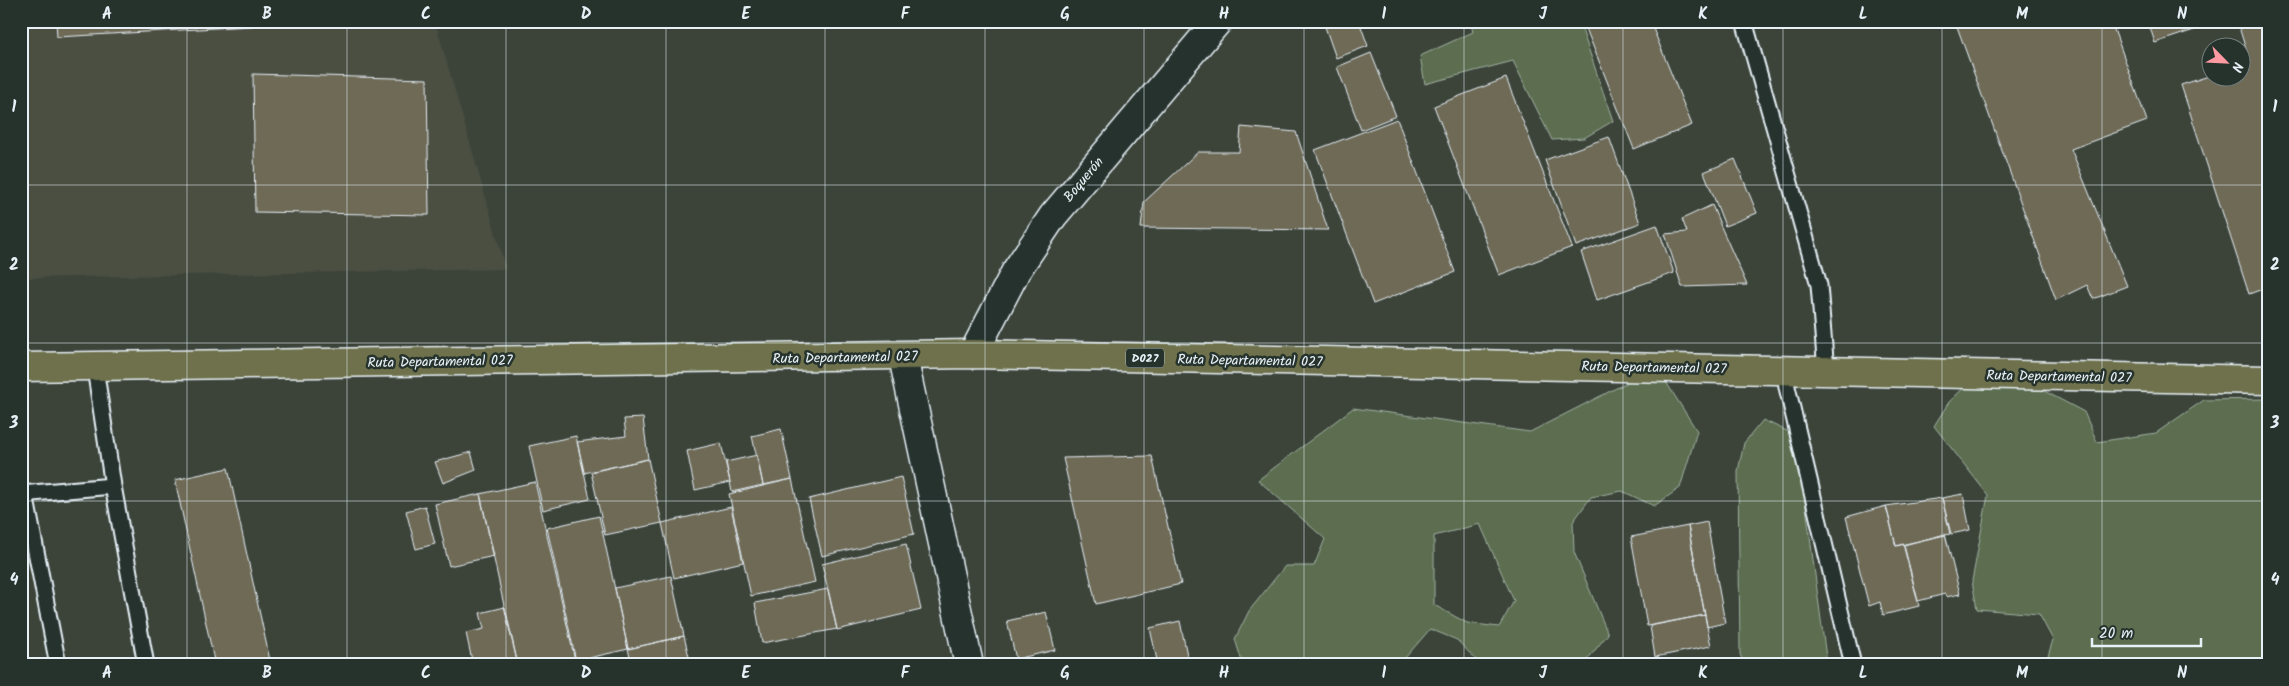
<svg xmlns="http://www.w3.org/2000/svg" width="2289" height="686" font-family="Kalam,sans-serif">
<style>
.built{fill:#4b4f43}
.green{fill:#5c6e50;stroke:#a2b0a4;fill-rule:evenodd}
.building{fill:#6e6a57;stroke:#e8f1f8}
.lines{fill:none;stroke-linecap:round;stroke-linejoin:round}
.lane-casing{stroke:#e8f1f8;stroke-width:19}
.street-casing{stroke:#e8f1f8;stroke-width:31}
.secondary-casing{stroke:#e8f1f8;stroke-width:31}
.primary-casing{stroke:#e8f1f8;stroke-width:31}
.lane{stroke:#26332d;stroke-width:15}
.street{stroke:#26332d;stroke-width:28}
.secondary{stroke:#26332d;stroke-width:28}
.primary{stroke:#6e714b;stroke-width:28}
.grid{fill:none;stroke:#e8f1f8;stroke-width:1;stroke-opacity:0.55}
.labels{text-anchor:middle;stroke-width:5;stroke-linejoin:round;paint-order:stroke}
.shield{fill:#26332d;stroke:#aeb8bb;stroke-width:1}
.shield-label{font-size:12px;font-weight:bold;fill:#e8f1f8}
.street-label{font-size:14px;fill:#e8f1f8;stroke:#26332d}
.neatline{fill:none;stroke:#e8f1f8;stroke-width:2}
.grid-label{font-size:16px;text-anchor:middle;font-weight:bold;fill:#e8f1f8}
</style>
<rect width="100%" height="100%" fill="#3c443a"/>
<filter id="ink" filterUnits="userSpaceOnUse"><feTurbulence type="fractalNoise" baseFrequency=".02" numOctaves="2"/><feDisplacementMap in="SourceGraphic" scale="10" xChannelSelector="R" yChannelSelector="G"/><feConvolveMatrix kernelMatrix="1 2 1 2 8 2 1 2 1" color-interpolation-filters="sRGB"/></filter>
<g filter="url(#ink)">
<path class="built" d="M21 21H435L506 269 21 278Z"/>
<path class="green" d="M1470 21H1579L1613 121 1584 138 1552 140 1513 61 1425 84 1420 56 1473 32Z
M1634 379 1666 382 1697 431 1680 488 1654 506 1622 491 1591 497 1573 522 1574 552 1608 634 1583 665H1481L1457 640 1430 629 1399 665H1243L1235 639 1249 611 1285 566H1314L1325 539 1258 480 1353 408 1530 432ZM1480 524 1514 601 1499 627 1467 623 1434 605V536Z
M1972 380 2031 384 2084 412 2097 442 2156 433 2204 400 2268 399V665H2045L2053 640 2039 614 1977 609 1972 581 1988 495 1934 426 1949 402Z
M1763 420 1789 432 1804 492 1827 665H1744L1740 654 1738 471 1744 443Z"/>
<path class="building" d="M56 21H251L252 26 57 37Z
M1323 21H1359L1368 46 1336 58Z
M1583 21H1650L1692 125 1634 149Z
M1955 21H2111L2147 121 2071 149 2127 286 2093 299 2087 285 2056 300Z
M2148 21H2221L2155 43Z
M2237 21H2268V287L2249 294 2181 85 2212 75V78H2242V65L2250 62Z
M1371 53 1396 116 1361 130 1337 67Z
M253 74 427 79 429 215 255 212Z
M1506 78 1572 247 1499 275 1434 106Z
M1397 119 1455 272 1373 304 1315 150Z
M1241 127 1296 132 1328 230 1141 228 1144 202 1198 152H1239Z
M1609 137 1640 223 1576 246 1545 160Z
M1735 159 1757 213 1725 226 1704 172Z
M1712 205 1722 229 1747 285 1682 287 1665 234 1687 232 1682 219Z
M1657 225 1674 273 1597 300 1581 252Z
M643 418 648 459 584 473 577 442 626 436 624 419Z
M781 429 792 479 763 485 752 436Z
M576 436 590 499 543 510 529 446Z
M721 443 730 482 695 490 687 451Z
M471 452 476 470 443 483 435 462Z
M757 455 763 485 732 492 726 462Z
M1152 456 1181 584 1096 604 1063 458Z
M648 459 662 523 605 535 591 472Z
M228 468 271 665H215L175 480Z
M901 477 914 534 822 556 809 499Z
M792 479 815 582 751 596 729 494Z
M535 482 576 665H518L508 624 480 494Z
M480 494 494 556 449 566 435 504Z
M1963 494 1970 530 1951 534 1942 498Z
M1942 498 1950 534 1896 546 1886 506Z
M425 506 435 544 416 549 406 511Z
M1886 506 1896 546 1903 544 1919 606 1883 615 1880 602 1869 606 1846 517Z
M731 507 743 562 674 578 662 523Z
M599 516 628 649 576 661 547 528Z
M1707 522 1725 623 1707 627 1688 526Z
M1688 526 1705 615 1647 626 1631 537Z
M1945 534 1960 594 1946 597 1945 594 1918 601 1904 545Z
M906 544 921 610 837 630 822 564Z
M671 576 684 636 628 649 615 588Z
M828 589 837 629 762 643 755 603Z
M505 607 518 665H473L466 633 484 629 480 613Z
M1046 612 1055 650 1016 659 1007 621Z
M1705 615 1711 646 1655 657 1650 626Z
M1180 621 1189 665H1158L1150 628Z
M684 636 691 665H632L628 649Z
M1106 658 1107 665H1077Z"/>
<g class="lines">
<defs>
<path id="lane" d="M1744 21 1819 285 1826 371
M95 368 113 486 146 665
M1785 370 1787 387 1853 665
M21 494 113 486
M25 494 58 665"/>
<path id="street" d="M903 357 969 665"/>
<path id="secondary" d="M973 354 1016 271 1053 216 1218 21"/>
<path id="primary" d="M21 367 973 354 2268 380"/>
</defs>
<use href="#lane" class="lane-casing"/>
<use href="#street" class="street-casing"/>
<use href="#secondary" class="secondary-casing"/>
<use href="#primary" class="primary-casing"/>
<use href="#lane" class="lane"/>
<use href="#street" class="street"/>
<use href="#secondary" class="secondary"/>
<use href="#primary" class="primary"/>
</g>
</g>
<path class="grid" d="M187 21V665M347 21V665M506 21V665M666 21V665M825 21V665M985 21V665M1144 21V665M1304 21V665M1464 21V665M1623 21V665M1783 21V665M1942 21V665M2102 21V665M21 185H2268M21 343H2268M21 501H2268"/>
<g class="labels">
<rect class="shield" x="1126" y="348.5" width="38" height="19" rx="4"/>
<g class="shield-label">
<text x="1145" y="362">D027</text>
</g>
<g class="street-label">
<text transform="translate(1083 179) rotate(-50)" y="5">Boquerón</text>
<text transform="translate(845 357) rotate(-1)" y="5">Ruta Departamental 027</text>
<text transform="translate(1250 360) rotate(1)" y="5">Ruta Departamental 027</text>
<text transform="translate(440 361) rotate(-1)" y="5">Ruta Departamental 027</text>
<text transform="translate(1654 367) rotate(1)" y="5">Ruta Departamental 027</text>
<text transform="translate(2059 376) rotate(1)" y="5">Ruta Departamental 027</text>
</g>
</g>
<rect width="2289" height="686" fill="none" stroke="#26332d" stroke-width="55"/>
<g transform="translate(2226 62) rotate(114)"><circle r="24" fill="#26332d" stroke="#747f7e"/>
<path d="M0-4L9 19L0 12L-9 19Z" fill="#ff9aa2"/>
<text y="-8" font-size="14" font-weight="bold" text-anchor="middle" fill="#e8f1f8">N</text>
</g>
<path d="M2092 638v8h109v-8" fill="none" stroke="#e8f1f8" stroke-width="2.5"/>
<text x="2099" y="638" font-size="15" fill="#e8f1f8" stroke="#26332d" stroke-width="4" paint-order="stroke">20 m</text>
<rect x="28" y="28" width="2234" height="630" class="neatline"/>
<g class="grid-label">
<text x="107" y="19">A</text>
<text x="267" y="19">B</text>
<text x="426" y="19">C</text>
<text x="586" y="19">D</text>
<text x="746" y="19">E</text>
<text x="905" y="19">F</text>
<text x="1065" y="19">G</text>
<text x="1224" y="19">H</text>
<text x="1384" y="19">I</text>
<text x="1543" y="19">J</text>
<text x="1703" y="19">K</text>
<text x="1863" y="19">L</text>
<text x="2022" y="19">M</text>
<text x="2182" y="19">N</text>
<text x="14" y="112">1</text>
<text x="2275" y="112">1</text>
<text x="14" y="270">2</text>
<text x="2275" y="270">2</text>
<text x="14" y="428">3</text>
<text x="2275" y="428">3</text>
<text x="14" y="585">4</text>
<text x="2275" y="585">4</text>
<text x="107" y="678">A</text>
<text x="267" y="678">B</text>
<text x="426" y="678">C</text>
<text x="586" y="678">D</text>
<text x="746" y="678">E</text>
<text x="905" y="678">F</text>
<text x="1065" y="678">G</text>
<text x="1224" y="678">H</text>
<text x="1384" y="678">I</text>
<text x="1543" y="678">J</text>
<text x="1703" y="678">K</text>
<text x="1863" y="678">L</text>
<text x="2022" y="678">M</text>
<text x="2182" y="678">N</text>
</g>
</svg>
